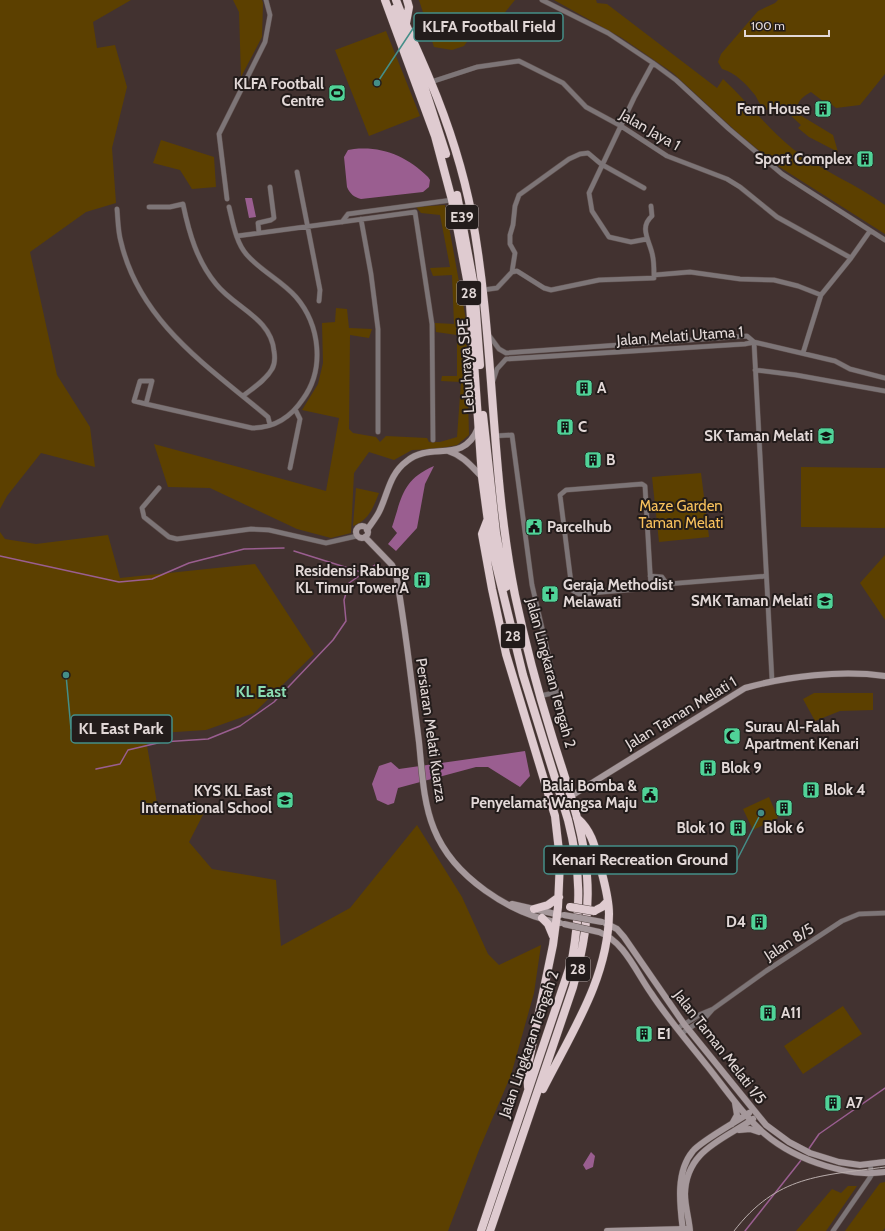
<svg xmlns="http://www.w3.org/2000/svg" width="885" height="1231" font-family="Cabin,sans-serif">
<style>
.green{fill:#5c4000}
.water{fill:#9a5e90}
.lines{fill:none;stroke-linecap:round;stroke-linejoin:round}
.stream{stroke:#9a5e90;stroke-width:1.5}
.street-casing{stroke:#5f504e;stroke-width:5.5}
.secondary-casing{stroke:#5f504e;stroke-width:7}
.highway-casing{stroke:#5f504e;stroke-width:9}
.street{stroke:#7d7577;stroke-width:4.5}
.secondary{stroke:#a5989b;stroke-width:6}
.highway{stroke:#dfcbd0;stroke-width:8}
.tram{stroke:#baaead;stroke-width:1}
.secondary-bridge-casing{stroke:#5f504e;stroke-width:7;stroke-linecap:butt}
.highway-bridge-casing{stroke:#5f504e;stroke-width:9;stroke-linecap:butt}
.secondary-bridge{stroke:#a5989b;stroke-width:6}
.highway-bridge{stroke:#dfcbd0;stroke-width:8}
.labels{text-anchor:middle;stroke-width:4;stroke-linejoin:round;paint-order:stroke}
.shield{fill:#231c1b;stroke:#a9a09f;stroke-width:1}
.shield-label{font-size:14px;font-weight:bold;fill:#e2d8d7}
.poi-label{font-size:15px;font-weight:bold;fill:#e2d8d7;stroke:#231c1b;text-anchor:start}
.street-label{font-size:15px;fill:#e2d8d7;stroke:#231c1b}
.park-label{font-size:15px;fill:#f8c15c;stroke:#231c1b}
.neighbourhood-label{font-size:16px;font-weight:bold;fill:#8bdcb2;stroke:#231c1b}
.leader{fill:none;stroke:#448e88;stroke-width:1.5}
.callout-dot{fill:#448e88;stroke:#231c1b;stroke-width:1.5}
.callout{fill:#231c1b;stroke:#448e88;stroke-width:1.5}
.callout-label{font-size:16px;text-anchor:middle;font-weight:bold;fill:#e2d8d7}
</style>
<rect width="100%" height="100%" fill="#423230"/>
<path class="green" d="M0 0H131L93 22 97 48 115 45 127 87 112 148 116 203 86 212 30 252 57 375 90 427 95 467 41 453 7 496 0 509Z
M233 0H262L263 3 262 37 241 77 239 12Z
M419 0H515L502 16 471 36 464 46 452 50 434 47Z
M554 0H596L597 3 607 4 717 88 723 79C748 102 766 127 793 149 822 171 856 184 885 205V234L778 166 739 134 673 73 622 38Z
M778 0H885V74L860 105 836 108 831 104 828 105 811 92C802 97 793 104 800 115L833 135 838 152 809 137 798 128 801 125 788 113 770 104 767 110C761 108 758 100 755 95 746 84 736 73 722 69L718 62 721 54 758 11 775 3Z
M386 31 420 116 369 136 335 50Z
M161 140 214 157 216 187 192 189 180 170 153 163Z
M445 205 466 320 469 435 457 445 438 449 412 450 394 460 369 452 354 473 351 533 331 538 297 529 210 488 168 487 154 444 326 491 339 418 302 410 318 384 323 363 322 323 335 322 336 308 347 309 349 328 372 329 369 338 350 335 349 429 353 433 376 437 380 442 386 436 427 438 429 442H440L457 437 461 382 441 381 442 376H457V335L436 332 435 323 454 324 452 275 433 276 430 268 450 267 440 215 421 213 416 207Z
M801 467 885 468V528L801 527Z
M701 473 709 537 659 542 652 477Z
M356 488 379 493C373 508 369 520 353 526Z
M0 532 5 539 36 544 108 535 120 578 255 564 314 654 254 713 206 730 145 734 157 803 208 805 189 842 212 869 276 880 281 946 350 908 417 825 462 897 488 954 499 965 541 945 534 993 511 1075 479 1150 448 1231H0Z
M885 555V620L860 583Z
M814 693H873V710L840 711 815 721 803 699Z
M769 797 778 818 753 830 743 809Z
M843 1006 862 1034 803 1074 784 1046Z
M885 1182V1228L883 1231H845L880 1183Z
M848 1186H857L826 1231H796L832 1189 841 1193Z"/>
<path class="water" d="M354 149C383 146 408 157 428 177L430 180 429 187 423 192 361 199C354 197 350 194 347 187L344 157 348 150Z
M245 198H252L256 217 249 218Z
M434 466 425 484 417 528 396 551 388 544 397 533 392 527C402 497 402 480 434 466Z
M525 751 530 776 520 787 488 767H476L398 788 394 803 388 805 377 800 372 784 379 766 391 762 399 769Z
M591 1152 595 1156 593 1167 586 1170 583 1165Z"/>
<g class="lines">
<path class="stream" d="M294 551 364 573
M0 556 119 582 152 579 189 563 244 549 284 548
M96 769 120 764 128 750 162 742 208 739 240 726 274 702 333 640 346 621 344 600 349 583 375 565
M808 1150 819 1134 885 1088
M745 1231 802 1159"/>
<defs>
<path id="street" d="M542 0 608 33 653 63 676 80 729 129 782 174 885 240
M431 82 477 67 519 61 563 83 586 107 621 126 667 156 727 179 740 187 777 217 851 258
M297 172 320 290 319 301
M227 199 219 134 265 42 270 15 266 0
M651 206 652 216C639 227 649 240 652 253 654 260 654 268 654 275
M149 207H170L183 204C189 233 197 261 216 284 235 308 271 318 274 351 275 357 275 364 272 369 266 380 253 388 243 396
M117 209C118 220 118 232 121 242 140 323 209 367 268 417L270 425
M361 219 371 274 378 329V432
M342 222 348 214 452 200
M259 233 258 223 271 220 274 218 270 187
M237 236 415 212 432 324 433 440
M647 239 631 242 609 237 592 211 589 193 634 98 653 63
M512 272 515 253 510 244V235L513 225 515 206 519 195 569 159 580 154 588 153 601 164 644 188
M483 290 497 288 512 272 517 271 544 288 551 290 599 280 654 278V275L690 272 740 279 774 280 798 286 821 295
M488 334 499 349 506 353 747 336 754 342 835 361 850 369 885 378
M754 342 772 680
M803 353 821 295 851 258 870 231
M755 370 796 375 885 391
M493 381 497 369 506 359 745 344 754 342
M146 404 152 381H140L134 401 146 404 252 428C274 428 291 417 303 399 325 369 320 325 296 297 282 281 261 271 247 255 236 243 233 223 229 207
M494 436 512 435 532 585 557 692 540 696
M290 468 300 419 296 411
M642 484 645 486 651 588 579 594 572 590 560 495 566 490Z
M159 488 142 508 144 517 169 537 177 539 251 529 269 530 326 543 357 536
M650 576 662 577 667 584
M651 588 667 584 766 576
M678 1028 701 1014 713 1009 766 971 842 921 859 914 885 913
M682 1033 705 1018 712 1010
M833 1231 869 1179 872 1174 870 1164"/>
<path id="secondary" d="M448 451C464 456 471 466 482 477
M356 532a6 6 0 1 1 12 0a6 6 0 1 1-12 0Z
M367 530C371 524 376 518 379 512 388 494 389 474 407 461 431 441 463 465 478 428
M365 537 392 565 396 574C406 630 412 687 419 742 422 771 423 802 434 829 453 877 510 914 560 923
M571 796 745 688C788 676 841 670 885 676
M512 904 560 915
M605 923 617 929 624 937 684 1024 766 1125 789 1142 810 1153 839 1162 860 1165 885 1162
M599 932C624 941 636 972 651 993 668 1019 689 1043 708 1067 746 1115 763 1147 826 1166 847 1172 862 1175 885 1172
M732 1124 737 1115 735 1103
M739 1130 750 1129 759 1132
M607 1231 686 1229
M683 1231C680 1206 675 1172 693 1151 701 1141 736 1122 749 1113
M690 1231C689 1219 685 1206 685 1194 686 1150 723 1140 753 1119"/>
<path id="highway" d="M385 0 435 136 452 200 469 290 482 477 491 544 523 675 568 820C581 871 581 908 572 960L481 1231
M396 0C406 27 419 53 430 80 448 123 463 169 472 216 495 341 490 470 515 595 525 642 537 688 551 733 565 780 584 827 587 876 590 914 583 950 573 987L490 1231
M394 9 424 86 446 154
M406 23 409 7 407 0
M457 195 474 286 480 365
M483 415 496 533 506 587
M487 521 482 534 492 589 506 654 555 816 560 860 558 907 553 945 527 1070 528 1087
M534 909 548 905 559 897
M594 911 602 907 607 902
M542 918 548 924 553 936
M543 1089C571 1033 608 979 609 914 609 898 604 881 600 866 595 847 592 831 577 818"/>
</defs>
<use href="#street" class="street-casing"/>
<use href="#secondary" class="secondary-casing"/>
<use href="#highway" class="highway-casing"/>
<use href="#street" class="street"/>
<use href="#secondary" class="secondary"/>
<use href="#highway" class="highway"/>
<path class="tram" d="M734 1231C777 1175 820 1176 885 1167"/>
<defs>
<path id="secondary-bridge" d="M564 915 602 922
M564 924 599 932"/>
<path id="highway-bridge" d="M570 907 594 911"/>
</defs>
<use href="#secondary-bridge" class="secondary-bridge-casing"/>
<use href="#highway-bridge" class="highway-bridge-casing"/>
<use href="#secondary-bridge" class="secondary-bridge"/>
<use href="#highway-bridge" class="highway-bridge"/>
</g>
<defs>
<symbol id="stadium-square" viewBox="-11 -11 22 22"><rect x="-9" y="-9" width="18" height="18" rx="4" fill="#50d398" stroke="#231c1b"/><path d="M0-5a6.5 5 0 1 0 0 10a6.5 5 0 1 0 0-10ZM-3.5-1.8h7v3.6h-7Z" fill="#111"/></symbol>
<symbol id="building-square" viewBox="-11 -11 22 22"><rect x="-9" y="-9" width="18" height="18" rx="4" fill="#50d398" stroke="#231c1b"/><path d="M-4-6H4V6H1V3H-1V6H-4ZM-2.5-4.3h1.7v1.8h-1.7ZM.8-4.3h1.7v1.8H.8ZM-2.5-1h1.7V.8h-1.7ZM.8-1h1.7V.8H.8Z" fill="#111"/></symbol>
<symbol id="school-square" viewBox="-11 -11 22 22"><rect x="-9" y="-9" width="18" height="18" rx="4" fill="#50d398" stroke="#231c1b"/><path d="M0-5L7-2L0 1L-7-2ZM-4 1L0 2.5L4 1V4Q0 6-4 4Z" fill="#111"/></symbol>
<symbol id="civic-square" viewBox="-11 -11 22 22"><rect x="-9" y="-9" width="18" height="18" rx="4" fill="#50d398" stroke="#231c1b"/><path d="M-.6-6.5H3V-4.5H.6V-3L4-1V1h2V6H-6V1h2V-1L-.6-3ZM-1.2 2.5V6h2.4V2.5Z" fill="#111"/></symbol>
<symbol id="church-square" viewBox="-11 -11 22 22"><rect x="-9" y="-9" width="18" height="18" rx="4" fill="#50d398" stroke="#231c1b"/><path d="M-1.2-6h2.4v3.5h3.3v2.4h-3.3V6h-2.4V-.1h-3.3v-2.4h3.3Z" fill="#111"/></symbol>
<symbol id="mosque-square" viewBox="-11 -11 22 22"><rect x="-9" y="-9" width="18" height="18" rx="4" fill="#50d398" stroke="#231c1b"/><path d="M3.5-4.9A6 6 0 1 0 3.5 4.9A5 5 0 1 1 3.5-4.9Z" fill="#111"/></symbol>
</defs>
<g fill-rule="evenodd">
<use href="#stadium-square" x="327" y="83" width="20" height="20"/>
<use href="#building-square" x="813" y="99" width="20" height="20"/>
<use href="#building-square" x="855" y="149" width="20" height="20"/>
<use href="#building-square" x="574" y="378" width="20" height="20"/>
<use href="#building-square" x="555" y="417" width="20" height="20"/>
<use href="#school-square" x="816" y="426" width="20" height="20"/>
<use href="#building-square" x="583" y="450" width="20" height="20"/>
<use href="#civic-square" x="524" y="517" width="20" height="20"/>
<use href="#building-square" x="412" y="570" width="20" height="20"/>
<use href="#church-square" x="540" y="584" width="20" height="20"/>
<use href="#school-square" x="815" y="591" width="20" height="20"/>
<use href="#mosque-square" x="722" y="726" width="20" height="20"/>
<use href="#building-square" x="698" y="758" width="20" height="20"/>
<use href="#building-square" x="801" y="780" width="20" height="20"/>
<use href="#civic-square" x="640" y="785" width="20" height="20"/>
<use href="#school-square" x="275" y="790" width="20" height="20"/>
<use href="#building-square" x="774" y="798" width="20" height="20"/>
<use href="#building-square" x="728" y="818" width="20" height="20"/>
<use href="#building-square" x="749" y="912" width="20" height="20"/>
<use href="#building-square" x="758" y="1003" width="20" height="20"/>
<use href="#building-square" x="634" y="1024" width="20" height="20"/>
<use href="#building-square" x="823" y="1093" width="20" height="20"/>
</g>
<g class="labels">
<g class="shield">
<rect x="446" y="205" width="32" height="24" rx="3"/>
<rect x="457" y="281" width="24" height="24" rx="3"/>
<rect x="501" y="624" width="24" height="24" rx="3"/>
<rect x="566" y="957" width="24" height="24" rx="3"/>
</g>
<g class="shield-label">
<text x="462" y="222">E39</text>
<text x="469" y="298">28</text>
<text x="513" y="641">28</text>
<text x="578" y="974">28</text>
</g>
<g class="poi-label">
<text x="324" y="89" text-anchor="end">KLFA Football<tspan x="324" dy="17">Centre</tspan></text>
<text x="810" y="114" text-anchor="end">Fern House</text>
<text x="852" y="164" text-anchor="end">Sport Complex</text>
<text x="597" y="393">A</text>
<text x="578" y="432">C</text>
<text x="813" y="441" text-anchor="end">SK Taman Melati</text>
<text x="606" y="465">B</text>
<text x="547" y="532">Parcelhub</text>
<text x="409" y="576" text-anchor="end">Residensi Rabung<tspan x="409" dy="17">KL Timur Tower A</tspan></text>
<text x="563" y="590">Geraja Methodist<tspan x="563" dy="17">Melawati</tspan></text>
<text x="812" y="606" text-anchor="end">SMK Taman Melati</text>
<text x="745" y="732">Surau Al-Falah<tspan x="745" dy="17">Apartment Kenari</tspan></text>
<text x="721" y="773">Blok 9</text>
<text x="637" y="791" text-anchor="end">Balai Bomba &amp;<tspan x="637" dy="17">Penyelamat Wangsa Maju</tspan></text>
<text x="824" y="795">Blok 4</text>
<text x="272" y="796" text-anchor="end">KYS KL East<tspan x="272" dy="17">International School</tspan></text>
<text x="725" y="833" text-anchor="end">Blok 10</text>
<text x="784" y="833" text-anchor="middle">Blok 6</text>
<text x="746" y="927" text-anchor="end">D4</text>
<text x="781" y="1018">A11</text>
<text x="657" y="1039">E1</text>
<text x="846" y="1108">A7</text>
</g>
<g class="street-label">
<text transform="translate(650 130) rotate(30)" y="5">Jalan Jaya 1</text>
<text transform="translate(680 336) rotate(-4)" y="5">Jalan Melati Utama 1</text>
<text transform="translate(466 366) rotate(-94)" y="5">Lebuhraya SPE</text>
<text transform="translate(551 673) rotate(75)" y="5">Jalan Lingkaran Tengah 2</text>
<text transform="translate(681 713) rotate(-31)" y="5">Jalan Taman Melati 1</text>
<text transform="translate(431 730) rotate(82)" y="5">Persiaran Melati Kuarza</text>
<text transform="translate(789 942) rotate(-33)" y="5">Jalan 8/5</text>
<text transform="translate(529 1044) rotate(-71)" y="5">Jalan Lingkaran Tengah 2</text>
<text transform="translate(720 1047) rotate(52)" y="5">Jalan Taman Melati 1/5</text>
</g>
<g class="park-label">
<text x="681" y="511">Maze Garden<tspan x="681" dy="17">Taman Melati</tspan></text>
</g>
<g class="neighbourhood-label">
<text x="261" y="697">KL East</text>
</g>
</g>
<path class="leader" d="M377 83L414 27M66 675L71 729M761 813L737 860"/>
<g class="callout-dot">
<circle cx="377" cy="83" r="4"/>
<circle cx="66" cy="675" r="4"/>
<circle cx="761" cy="813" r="4"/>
</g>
<g class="callout">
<rect x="414" y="13" width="149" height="28" rx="4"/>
<rect x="71" y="715" width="101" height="28" rx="4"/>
<rect x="544" y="846" width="193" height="28" rx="4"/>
</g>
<g class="callout-label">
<text x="489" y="32">KLFA Football Field</text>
<text x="121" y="734">KL East Park</text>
<text x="640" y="865">Kenari Recreation Ground</text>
</g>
<path d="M745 30v6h84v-6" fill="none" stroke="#e2d8d7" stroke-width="2"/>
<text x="751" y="30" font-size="12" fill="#e2d8d7" stroke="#231c1b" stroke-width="3" paint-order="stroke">100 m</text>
</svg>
